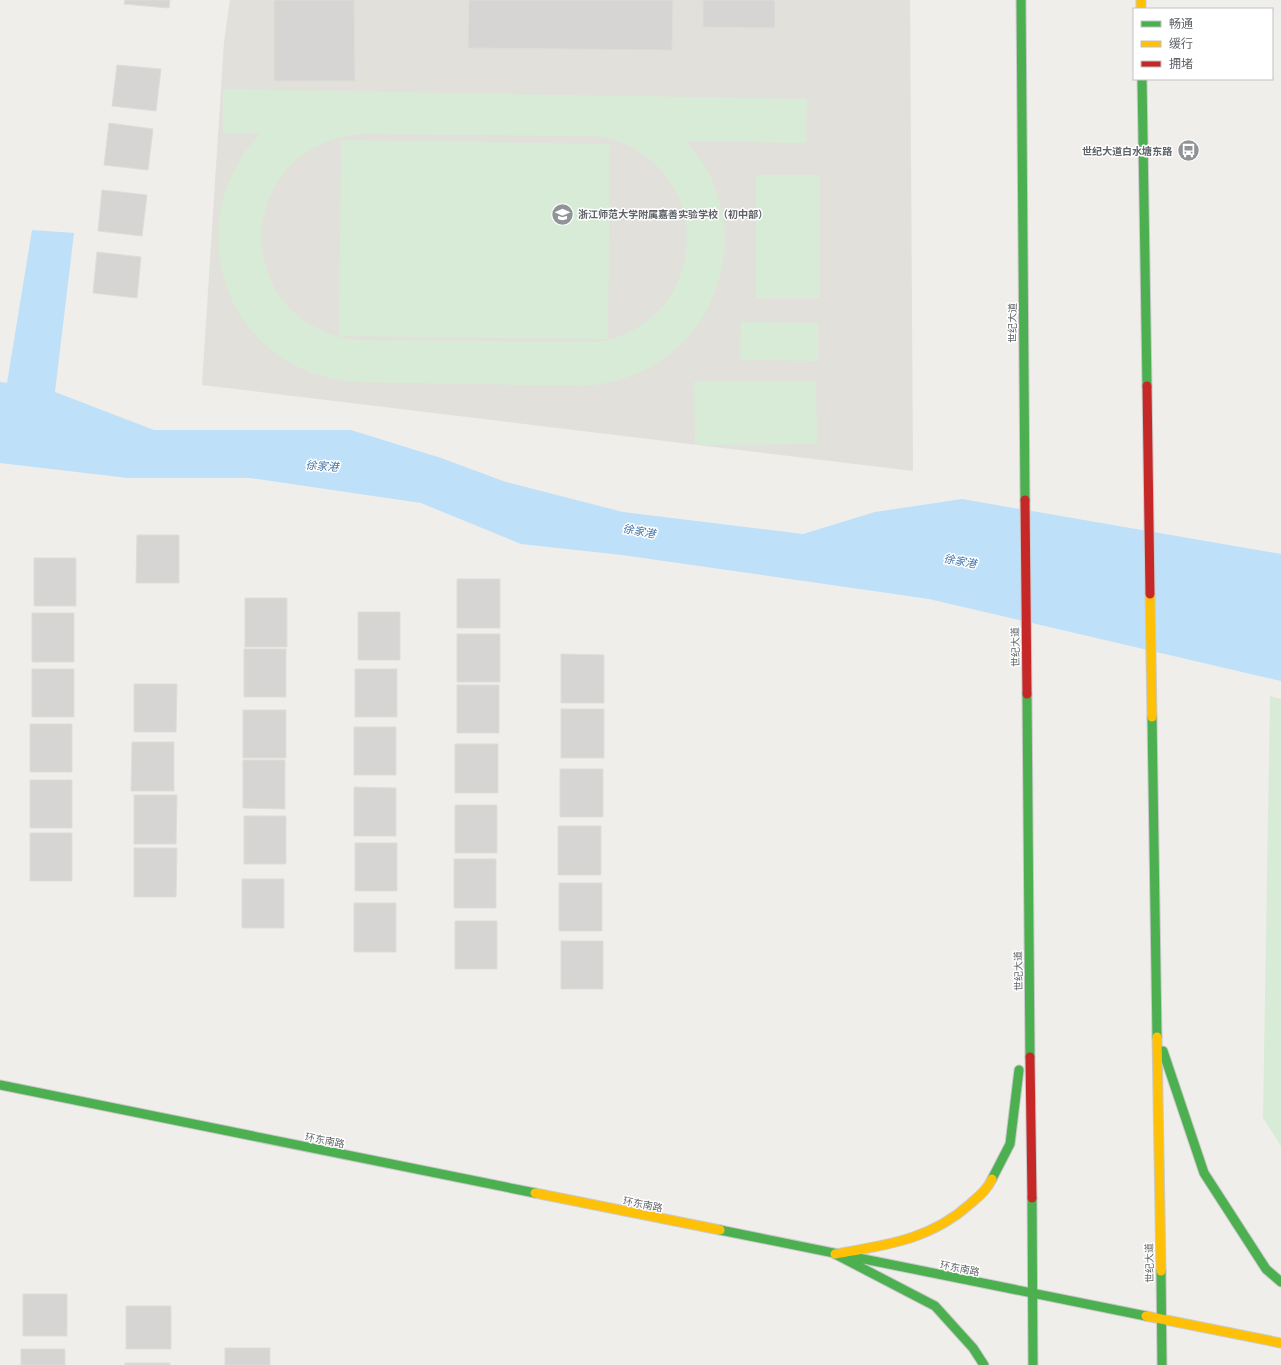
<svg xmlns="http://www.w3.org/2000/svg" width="1281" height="1365" font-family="'Asap Condensed','Noto Sans SC',sans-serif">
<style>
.education{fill:#e2e0da}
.green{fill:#d8ebd6;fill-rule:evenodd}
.water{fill:#bfe0f9}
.building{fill:#d6d5d3;stroke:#deddd9}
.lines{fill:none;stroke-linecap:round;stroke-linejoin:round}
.fast-casing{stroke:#cacacb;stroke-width:11}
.slow-casing{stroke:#cacacb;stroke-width:11}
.jam-casing{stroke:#cacacb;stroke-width:11}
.fast{stroke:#4caf50;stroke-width:9}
.slow{stroke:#ffc107;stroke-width:9}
.jam{stroke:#c62828;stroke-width:9}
.labels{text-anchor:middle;stroke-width:3;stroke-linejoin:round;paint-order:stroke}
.poi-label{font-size:10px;font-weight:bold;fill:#5f6368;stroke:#fff;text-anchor:end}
.street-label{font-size:10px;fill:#5f6368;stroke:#fff}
.water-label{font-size:11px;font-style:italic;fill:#4174aa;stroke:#fff}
</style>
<rect width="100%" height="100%" fill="#efeeea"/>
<path class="education" d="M230 0H910L913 471 202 385 224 42Z"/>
<path class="green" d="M223 89 807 99 806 143 686 141C689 145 693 150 697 155 711 173 720 196 723 219 727 239 725 259 719 279 703 341 648 382 584 386L352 382C332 379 314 375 296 366 208 321 193 204 260 134L223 133ZM363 134 596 136C612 139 627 143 641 153 708 197 700 300 627 333 618 338 608 340 598 342L357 340C226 324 232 143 363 134Z
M341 140 610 144 608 339 339 336Z
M756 175H820V298H756Z
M741 322 818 323V361L740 360Z
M816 381 817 444 695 445 694 382Z
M1270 696 1281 699V1146L1263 1118Z"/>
<path class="water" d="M32 230 74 233 55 392 154 430H351L441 458 506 482 623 512 803 534 875 512 962 499 1281 554V681L929 599 622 555 521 544 421 503 250 478H128L0 463V382L7 383Z"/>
<path class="building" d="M125 0H170L169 8 124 4Z
M274 0H354L355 81H274Z
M469 0H673L672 50 468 48Z
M703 0H775V28L703 27Z
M117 65 161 69 156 111 112 106Z
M109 123 153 129 148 170 104 165Z
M102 190 147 195 142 236 98 231Z
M97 252 141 257 137 298 93 293Z
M137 535H179V583H136Z
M34 558H76V606H34Z
M457 579H500V628H457Z
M245 598H287V647H245Z
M358 612H400V660H358Z
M32 613H74V662H32Z
M457 634H500V682H457Z
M244 649H286V697H244Z
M561 654 604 655V703H561Z
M32 669H74V717H32Z
M355 669H397V717H355Z
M134 684H177L176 732H134Z
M457 685H499V733H457Z
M561 709H604V758H561Z
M243 710H286V758H243Z
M30 724H72V772H30Z
M354 727H396V775H354Z
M132 742H174V791H131Z
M455 744H498V793H455Z
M243 760H285V809L243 808Z
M560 769H603V817H560Z
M30 780H72V828H30Z
M354 787 396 788V836H354Z
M134 795H177L176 844H134Z
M455 805H497V853H455Z
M244 816H286V864H244Z
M558 826H601V875H558Z
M30 833H72V881H30Z
M355 843H397V891H355Z
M134 848H177L176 897H134Z
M454 859H496V908H454Z
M242 879H284V928H242Z
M559 883H602V931H559Z
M354 903H396V952H354Z
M455 921H497V969H455Z
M561 941H603V989H561Z
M23 1294H67V1336H23Z
M126 1306H171V1349H126Z
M225 1348H270V1365H225Z
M21 1349H65V1365H21Z
M125 1363H170V1365H125Z"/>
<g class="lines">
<defs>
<path id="fast" d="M1021 0 1025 500
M1142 79 1147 386
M1027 694 1030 1057
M1152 717 1157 1037
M1163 1051 1204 1173 1266 1269 1281 1282
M0 1085 535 1193
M992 1179 1010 1144 1019 1070
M1032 1198 1033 1365
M720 1230 1146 1316
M835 1254 935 1306 973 1348 984 1365
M1161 1271 1162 1365"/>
<path id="slow" d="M1141 0V9
M1150 594 1152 717
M1157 1037 1161 1271
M535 1193 720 1230
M835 1254C886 1245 930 1240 970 1204 979 1196 987 1190 992 1179
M1146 1316 1281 1343"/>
<path id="jam" d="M1147 386 1150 594
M1025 500 1027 694
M1030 1057 1032 1198"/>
</defs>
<use href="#fast" class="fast-casing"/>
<use href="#slow" class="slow-casing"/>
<use href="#jam" class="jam-casing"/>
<use href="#fast" class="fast"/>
<use href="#slow" class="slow"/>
<use href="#jam" class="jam"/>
</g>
<defs>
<symbol id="bus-disc" viewBox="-11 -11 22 22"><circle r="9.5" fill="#919496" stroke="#fff"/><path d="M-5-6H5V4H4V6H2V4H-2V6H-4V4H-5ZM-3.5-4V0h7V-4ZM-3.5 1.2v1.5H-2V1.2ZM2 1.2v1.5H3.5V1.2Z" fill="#fff"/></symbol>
<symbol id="school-disc" viewBox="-11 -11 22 22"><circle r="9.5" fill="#919496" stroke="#fff"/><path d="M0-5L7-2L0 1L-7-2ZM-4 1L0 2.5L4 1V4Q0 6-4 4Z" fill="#fff"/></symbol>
</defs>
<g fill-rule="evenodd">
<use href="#bus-disc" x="1176" y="138" width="25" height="25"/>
<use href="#school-disc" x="550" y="202" width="25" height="25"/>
</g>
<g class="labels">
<g class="poi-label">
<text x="1172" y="155">世纪大道白水塘东路</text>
<text x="578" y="218" text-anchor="start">浙江师范大学附属嘉善实验学校（初中部）</text>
</g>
<g class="street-label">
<text transform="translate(1012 323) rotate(-90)" y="4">世纪大道</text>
<text transform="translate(1015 647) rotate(-91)" y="4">世纪大道</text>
<text transform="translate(1018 971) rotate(-91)" y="4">世纪大道</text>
<text transform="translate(325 1140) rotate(11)" y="4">环东南路</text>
<text transform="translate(643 1204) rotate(11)" y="4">环东南路</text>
<text transform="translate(1149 1263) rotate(-91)" y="4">世纪大道</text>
<text transform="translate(960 1268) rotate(11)" y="4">环东南路</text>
</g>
<g class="water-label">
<text transform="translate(322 466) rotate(4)" y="4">徐家港</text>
<text transform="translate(639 531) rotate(10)" y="4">徐家港</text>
<text transform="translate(960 561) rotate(10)" y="4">徐家港</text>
</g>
</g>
<rect x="1133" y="8" width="140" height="72" fill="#ffffff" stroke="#bfc1c3"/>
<rect x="1141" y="21" width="20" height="6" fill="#4caf50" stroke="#bfc1c3"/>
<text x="1169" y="28" font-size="12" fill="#5f6368">畅通</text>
<rect x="1141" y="41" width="20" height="6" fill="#ffc107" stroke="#bfc1c3"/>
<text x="1169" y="48" font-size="12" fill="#5f6368">缓行</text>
<rect x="1141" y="61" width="20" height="6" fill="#c62828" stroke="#bfc1c3"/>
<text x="1169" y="68" font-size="12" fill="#5f6368">拥堵</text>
</svg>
